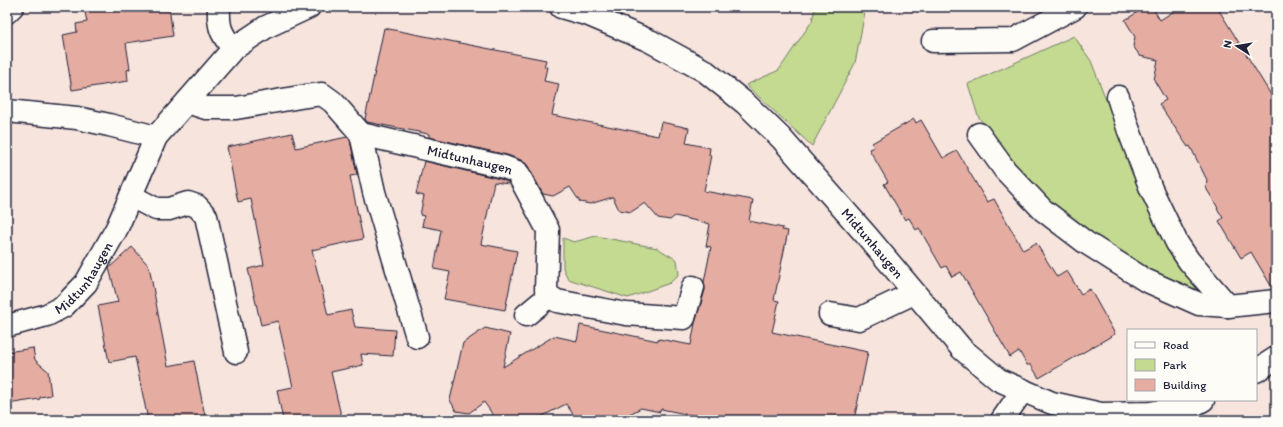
<svg xmlns="http://www.w3.org/2000/svg" width="1283" height="427" font-family="Itim,sans-serif">
<style>
.green{fill:#c3da90;stroke:#727e66}
.building{fill:#e5aca1;stroke:#22223b}
.lines{fill:none;stroke-linecap:round;stroke-linejoin:round}
.minor-casing{stroke:#22223b;stroke-width:25}
.minor{stroke:#fdfcf7;stroke-width:22}
.labels{text-anchor:middle;stroke-width:3.5;stroke-linejoin:round;paint-order:stroke}
.street-label{font-size:14px;fill:#22223b;stroke:#fdfcf7}
</style>
<rect width="100%" height="100%" fill="#f6e4dd"/>
<filter id="ink" filterUnits="userSpaceOnUse"><feTurbulence type="fractalNoise" baseFrequency=".025" numOctaves="2"/><feDisplacementMap in="SourceGraphic" scale="8" xChannelSelector="R" yChannelSelector="G"/><feConvolveMatrix kernelMatrix="1 2 1 2 8 2 1 2 1" color-interpolation-filters="sRGB"/></filter>
<g filter="url(#ink)">
<path class="green" d="M815 7H866L855 63 812 146 746 85 779 70 812 21Z
M1074 36 1091 61 1152 218 1198 288 1187 292 1131 263 1057 210 1015 169 978 116 968 84Z
M596 236 657 248 677 260 679 274 670 283 628 298 568 279 563 268V238L574 242Z"/>
<path class="building" d="M84 7H169L173 36 126 43 130 69 127 70 128 81 72 90 63 35 77 32 76 24 87 22Z
M1146 7H1152L1160 20 1181 7H1217L1276 103V289H1273L1251 252 1241 258 1219 221 1223 218 1217 208H1218L1206 188 1207 180 1190 146 1188 147 1159 104 1166 100 1154 80 1158 60 1140 56 1133 46 1135 37 1125 20Z
M384 28 546 60 544 67H547L544 81 559 84 552 115 658 136 661 122 689 128 686 143 710 148 709 155H711L704 191 753 200 749 221 783 228 782 230 788 231 774 300 779 301 772 332 868 352 854 420H715L661 409 660 412 641 408 618 420 598 416 591 420H577L566 404 535 420 515 417 509 420 495 418 484 402 469 413 456 411 450 400 463 343 485 328 510 334 503 367 554 336 577 341 580 325 658 341 659 339 691 345 695 323 705 290 704 282 711 247 706 246 710 224 675 216 670 220 658 218 645 203 631 212 619 210 613 197 590 204 580 202 570 187 553 196 543 194 528 166 521 160 507 155 429 137V134L367 122 365 119Z
M914 119 916 123 921 120 943 158 957 151 987 202 994 199 1023 250 1036 243 1057 277 1067 271 1081 294 1090 289 1115 334 1039 378 1031 365H1027L1019 351 1010 357 961 272 952 277 946 266 942 268 919 228 916 230 909 218 905 220 884 184 888 182 869 149 874 147 872 143Z
M292 133 296 148 347 137 350 140 357 175 350 176 363 239 312 250 328 315 351 310 355 327 395 330 393 356 361 354 363 365 331 372 342 420H283L277 390 293 387 278 321 261 325 248 269 264 265 251 199 238 202 227 147Z
M424 161 500 179 508 182 509 184 494 182 481 244 517 251 505 310 444 299 450 272 434 269 441 230 422 226 424 216 420 215 424 196 416 194Z
M132 247 149 266 168 366 194 361 205 416 186 420H148L135 357 109 362 98 306 118 302 109 268Z
M33 348 35 360 48 371 51 395 40 397V399L7 404V352Z"/>
<g class="lines">
<defs>
<g id="minor">
<path d="M219 7C218 28 221 33 233 49"/>
<path id="s1" d="M561 7 589 15 650 41 705 71 746 104 781 138 867 236 962 349 999 380 1052 403 1101 414 1150 413 1194 405 1203 400"/>
<path d="M7 12 12 7"/>
<path d="M933 41 1013 40 1075 7"/>
<path d="M1118 97 1128 128 1151 189 1177 243 1189 261 1228 306"/>
<path d="M187 102 206 108H236L306 96 322 94 333 102 361 134 374 192 417 337"/>
<path d="M7 111 77 118 109 125 156 137"/>
<path id="s2" d="M361 134 504 167 517 172 548 230 546 290 549 296 557 301 626 314 684 318 693 287"/>
<path d="M979 134 1005 170 1043 210 1085 242 1145 280 1199 304 1228 306 1276 301"/>
<path d="M131 196 156 209H169L188 203 197 206 206 216 236 352"/>
<path d="M830 314 859 319 914 293"/>
<path d="M526 315 549 296"/>
<path id="s3" d="M7 326 47 315 64 306 86 283 117 228 156 137 233 49 266 27 309 7"/>
<path d="M1256 371 1276 358"/>
<path d="M1002 420 1023 390"/>
</g>
</defs>
<use href="#minor" class="minor-casing"/>
<use href="#minor" class="minor"/>
</g>
</g>
<g class="labels">
<g class="street-label">
<text dy="5" stroke="none"><textPath href="#s2" startOffset="112">Midtunhaugen</textPath></text>
<text dy="5" stroke="none"><textPath href="#s1" startOffset="399">Midtunhaugen</textPath></text>
<text dy="5" stroke="none"><textPath href="#s3" startOffset="95">Midtunhaugen</textPath></text>
</g>
</g>
<rect width="1283" height="427" fill="none" stroke="#fdfcf7" stroke-width="24"/>
<rect x="12" y="12" width="1259" height="403" fill="none" stroke="#22223b" stroke-width="1.5" filter="url(#ink)"/>
<rect x="1127" y="329" width="130" height="72" fill="#fdfcf7" stroke="#a5a5ac"/>
<rect x="1135" y="342" width="20" height="6" fill="#fdfcf7" stroke="#a5a5ac"/>
<text x="1163" y="349" font-size="12" fill="#22223b">Road</text>
<rect x="1135" y="359" width="20" height="12" fill="#c3da90" stroke="#a5a5ac"/>
<text x="1163" y="369" font-size="12" fill="#22223b">Park</text>
<rect x="1135" y="379" width="20" height="12" fill="#e5aca1" stroke="#a5a5ac"/>
<text x="1163" y="389" font-size="12" fill="#22223b">Building</text>
<g transform="translate(1237 46) rotate(282)" stroke="#fdfcf7" stroke-width="3" paint-order="stroke">
<path d="M0-3L7 15L0 10L-7 15Z" fill="#22223b"/>
<text y="-6" font-size="11" font-weight="bold" text-anchor="middle" fill="#22223b">N</text>
</g>
</svg>
